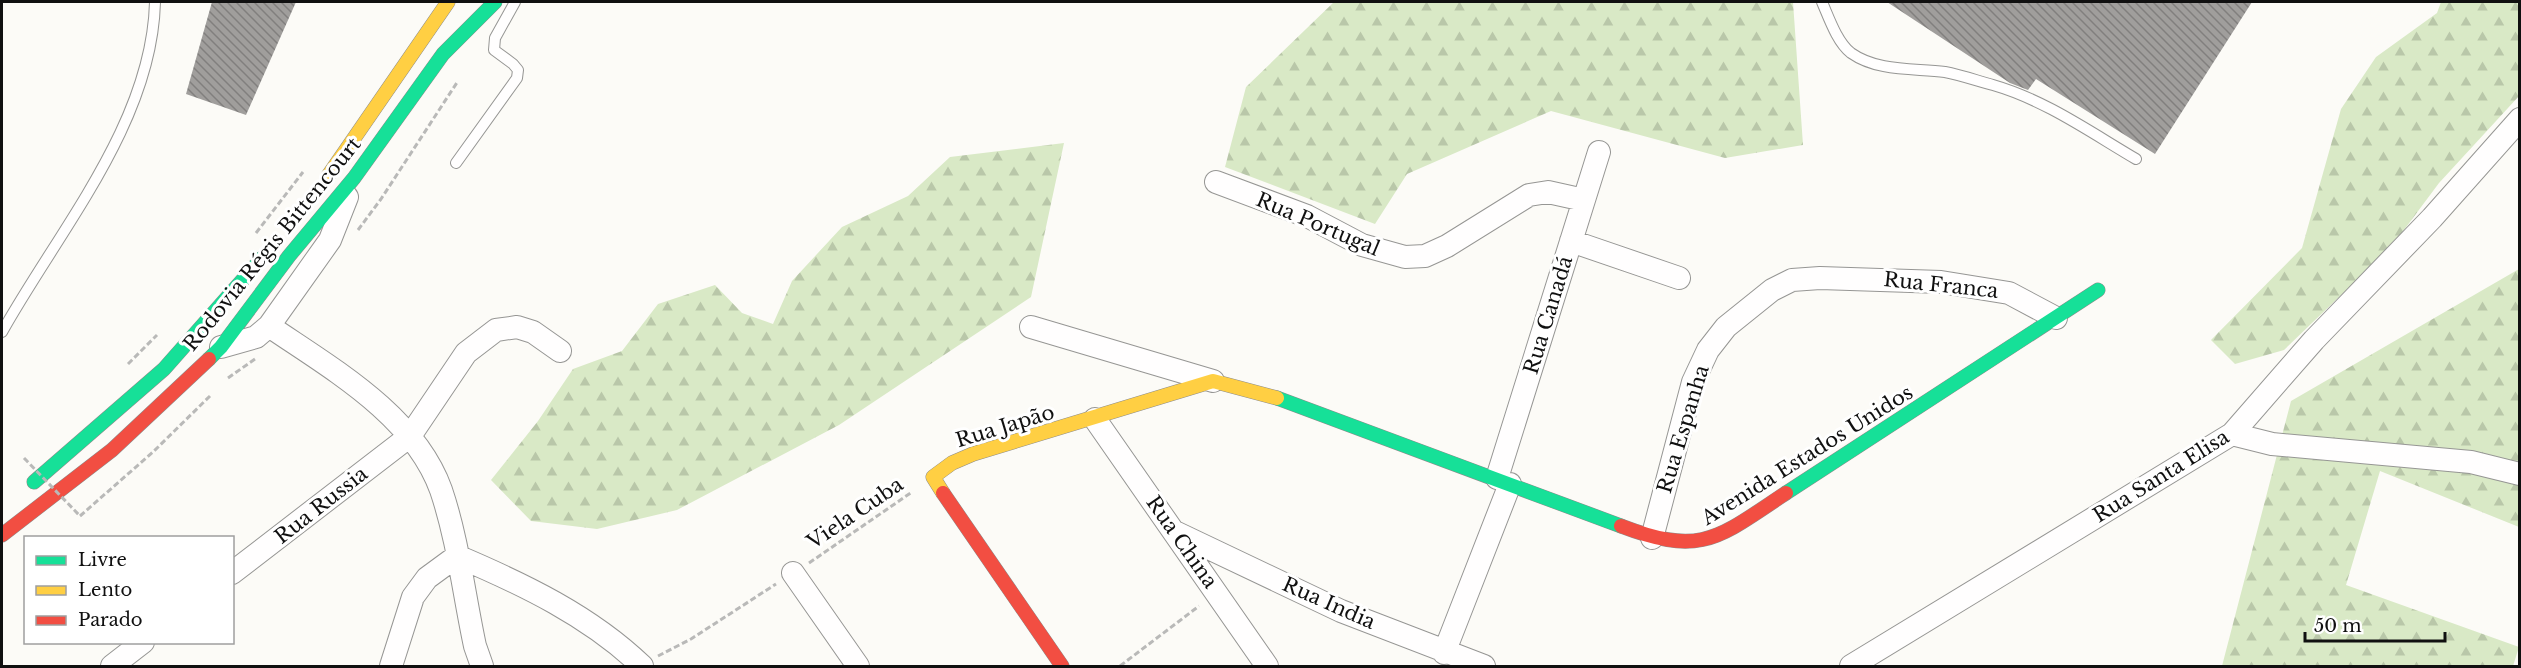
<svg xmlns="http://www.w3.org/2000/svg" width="2521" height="668" font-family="'Libre Baskerville',serif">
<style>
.forest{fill:url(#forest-firs)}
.building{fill:url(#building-back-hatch)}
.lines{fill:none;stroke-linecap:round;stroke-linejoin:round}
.lane-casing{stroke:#969694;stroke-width:12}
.street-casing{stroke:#969694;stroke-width:24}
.fast-casing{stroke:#8d8c8b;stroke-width:15}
.slow-casing{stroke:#8d8c8b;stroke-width:15}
.jam-casing{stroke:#8d8c8b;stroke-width:15}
.path{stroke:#b9b9b8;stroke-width:3;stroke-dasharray:6 3;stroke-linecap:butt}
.lane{stroke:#fffefe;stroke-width:10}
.street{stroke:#fffefe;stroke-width:22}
.fast{stroke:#16e098;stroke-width:14}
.slow{stroke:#ffcf43;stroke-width:14}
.jam{stroke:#f24e42;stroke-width:14}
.path-bridge{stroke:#b9b9b8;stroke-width:3;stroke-dasharray:6 3;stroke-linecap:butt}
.labels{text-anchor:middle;stroke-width:6;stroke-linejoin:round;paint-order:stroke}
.street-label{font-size:20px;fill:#101010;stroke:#fff}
</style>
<defs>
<pattern id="forest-firs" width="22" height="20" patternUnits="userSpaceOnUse" patternTransform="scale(1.5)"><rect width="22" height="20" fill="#d9e9c6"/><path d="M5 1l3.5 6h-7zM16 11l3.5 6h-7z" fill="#b9c7a9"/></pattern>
<pattern id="building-back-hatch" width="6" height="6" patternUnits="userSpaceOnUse" patternTransform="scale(1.5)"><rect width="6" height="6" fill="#a09e9c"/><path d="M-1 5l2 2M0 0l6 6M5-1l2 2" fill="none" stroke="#817f7e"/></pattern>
</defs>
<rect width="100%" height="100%" fill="#fcfbf7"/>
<path class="forest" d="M1334 2H1793L1803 145 1725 158 1551 111 1407 174 1375 224 1225 167 1246 87Z
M2441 2H2519V96L2439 183 2392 246 2284 350 2235 364 2211 340 2302 248 2341 109 2376 57 2437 13Z
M1064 143 1031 297 839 425 677 510 597 529 531 521 491 480 538 421 573 369 622 351 658 304 715 285 742 313 773 324 792 281 842 227 908 196 950 157Z
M2519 269V527L2380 471 2346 585 2519 647 2513 666H2222L2291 401Z"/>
<path class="building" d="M212 2H296L246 115 186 94Z
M1887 2H2252L2155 154 2036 79 2028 90 2010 83Z"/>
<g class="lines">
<defs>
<path id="lane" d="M1822 2C1829 18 1837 42 1851 53 1878 72 1914 68 1945 72 1961 75 1978 81 1993 85 2045 100 2090 132 2136 159
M456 163 517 78 518 70 513 64 494 50 495 38 515 2
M2 332C59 230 152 123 155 2"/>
<path id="street" d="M1216 182 1307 216 1362 245 1405 257 1425 256 1447 246 1529 195 1548 192 1584 200
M1571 241 1679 278
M269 326C332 369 414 415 441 490 458 540 464 595 475 646L482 666
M1031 327 1213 381
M221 347 256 337 269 326 330 240 347 197
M1095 419 1267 666
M2232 434 2272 444 2471 462 2520 474
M1497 478 1599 152
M1177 533 1341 611 1484 666
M1652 538 1693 382 1708 350 1726 327 1772 290 1792 280 1820 278 1941 282 2009 293 2056 318
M232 573 410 436 466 353 496 330 517 327 533 332 560 351
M793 573 858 666
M1444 653 1510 484
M112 666 143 642
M391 666 413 597 427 578 457 556C523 584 590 616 642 666
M1851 666 2232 434 2314 340 2432 218 2520 119"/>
<path id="fast" d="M209 359 221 347 289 256 354 178 443 54 495 2
M1277 398 1621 526
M34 482 164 369 262 258
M1786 493 2098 290"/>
<path id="slow" d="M328 176 448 2
M943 493 933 477 952 463 973 454 1213 381 1277 398"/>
<path id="jam" d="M943 493 1062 666
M1621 526C1702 557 1718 538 1786 493
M2 535 112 450 209 359"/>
</defs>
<use href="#lane" class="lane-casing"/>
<use href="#street" class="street-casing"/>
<use href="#fast" class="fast-casing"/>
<use href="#slow" class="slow-casing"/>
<use href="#jam" class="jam-casing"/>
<path class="path" d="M358 230 381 199 458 81
M256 233 303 172
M128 364 157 335
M228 378 255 359
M80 516 153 452 211 395
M809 563 912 492
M658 656 691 639 776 584
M1120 666 1199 606"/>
<use href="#lane" class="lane"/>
<use href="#street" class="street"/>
<use href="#fast" class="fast"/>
<use href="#slow" class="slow"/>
<use href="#jam" class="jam"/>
<path class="path-bridge" d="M24 458 80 516"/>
</g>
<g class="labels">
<g class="street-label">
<text transform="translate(1318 224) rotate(23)" y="7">Rua Portugal</text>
<text transform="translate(272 244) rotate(-51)" y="7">Rodovia Régis Bittencourt</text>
<text transform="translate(1941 285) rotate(6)" y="7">Rua Franca</text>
<text transform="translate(1548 315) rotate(-73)" y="7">Rua Canadá</text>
<text transform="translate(1005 426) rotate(-17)" y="7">Rua Japão</text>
<text transform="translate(1683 429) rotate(-73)" y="7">Rua Espanha</text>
<text transform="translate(1807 455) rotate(-32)" y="7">Avenida Estados Unidos</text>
<text transform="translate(2161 476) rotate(-32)" y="7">Rua Santa Elisa</text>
<text transform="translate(321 505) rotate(-38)" y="7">Rua Russia</text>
<text transform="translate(855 513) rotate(-34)" y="7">Viela Cuba</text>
<text transform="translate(1182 542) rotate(55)" y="7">Rua China</text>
<text transform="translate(1329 603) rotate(24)" y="7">Rua India</text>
</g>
</g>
<rect width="2521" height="668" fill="none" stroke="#101010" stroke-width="6"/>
<rect x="24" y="536" width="210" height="108" fill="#ffffff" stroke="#9f9f9f" stroke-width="1.5"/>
<rect x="36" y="556" width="30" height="9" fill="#16e098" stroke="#9f9f9f" stroke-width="1.5"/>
<text x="78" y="566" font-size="18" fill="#101010">Livre</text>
<rect x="36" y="586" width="30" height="9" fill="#ffcf43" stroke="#9f9f9f" stroke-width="1.5"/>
<text x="78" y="596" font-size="18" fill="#101010">Lento</text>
<rect x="36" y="616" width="30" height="9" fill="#f24e42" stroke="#9f9f9f" stroke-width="1.5"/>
<text x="78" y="626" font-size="18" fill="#101010">Parado</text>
<path d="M2305 632v9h140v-9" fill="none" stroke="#101010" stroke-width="3"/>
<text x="2314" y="632" font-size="18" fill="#101010" stroke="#ffffff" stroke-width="4.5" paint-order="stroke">50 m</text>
</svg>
